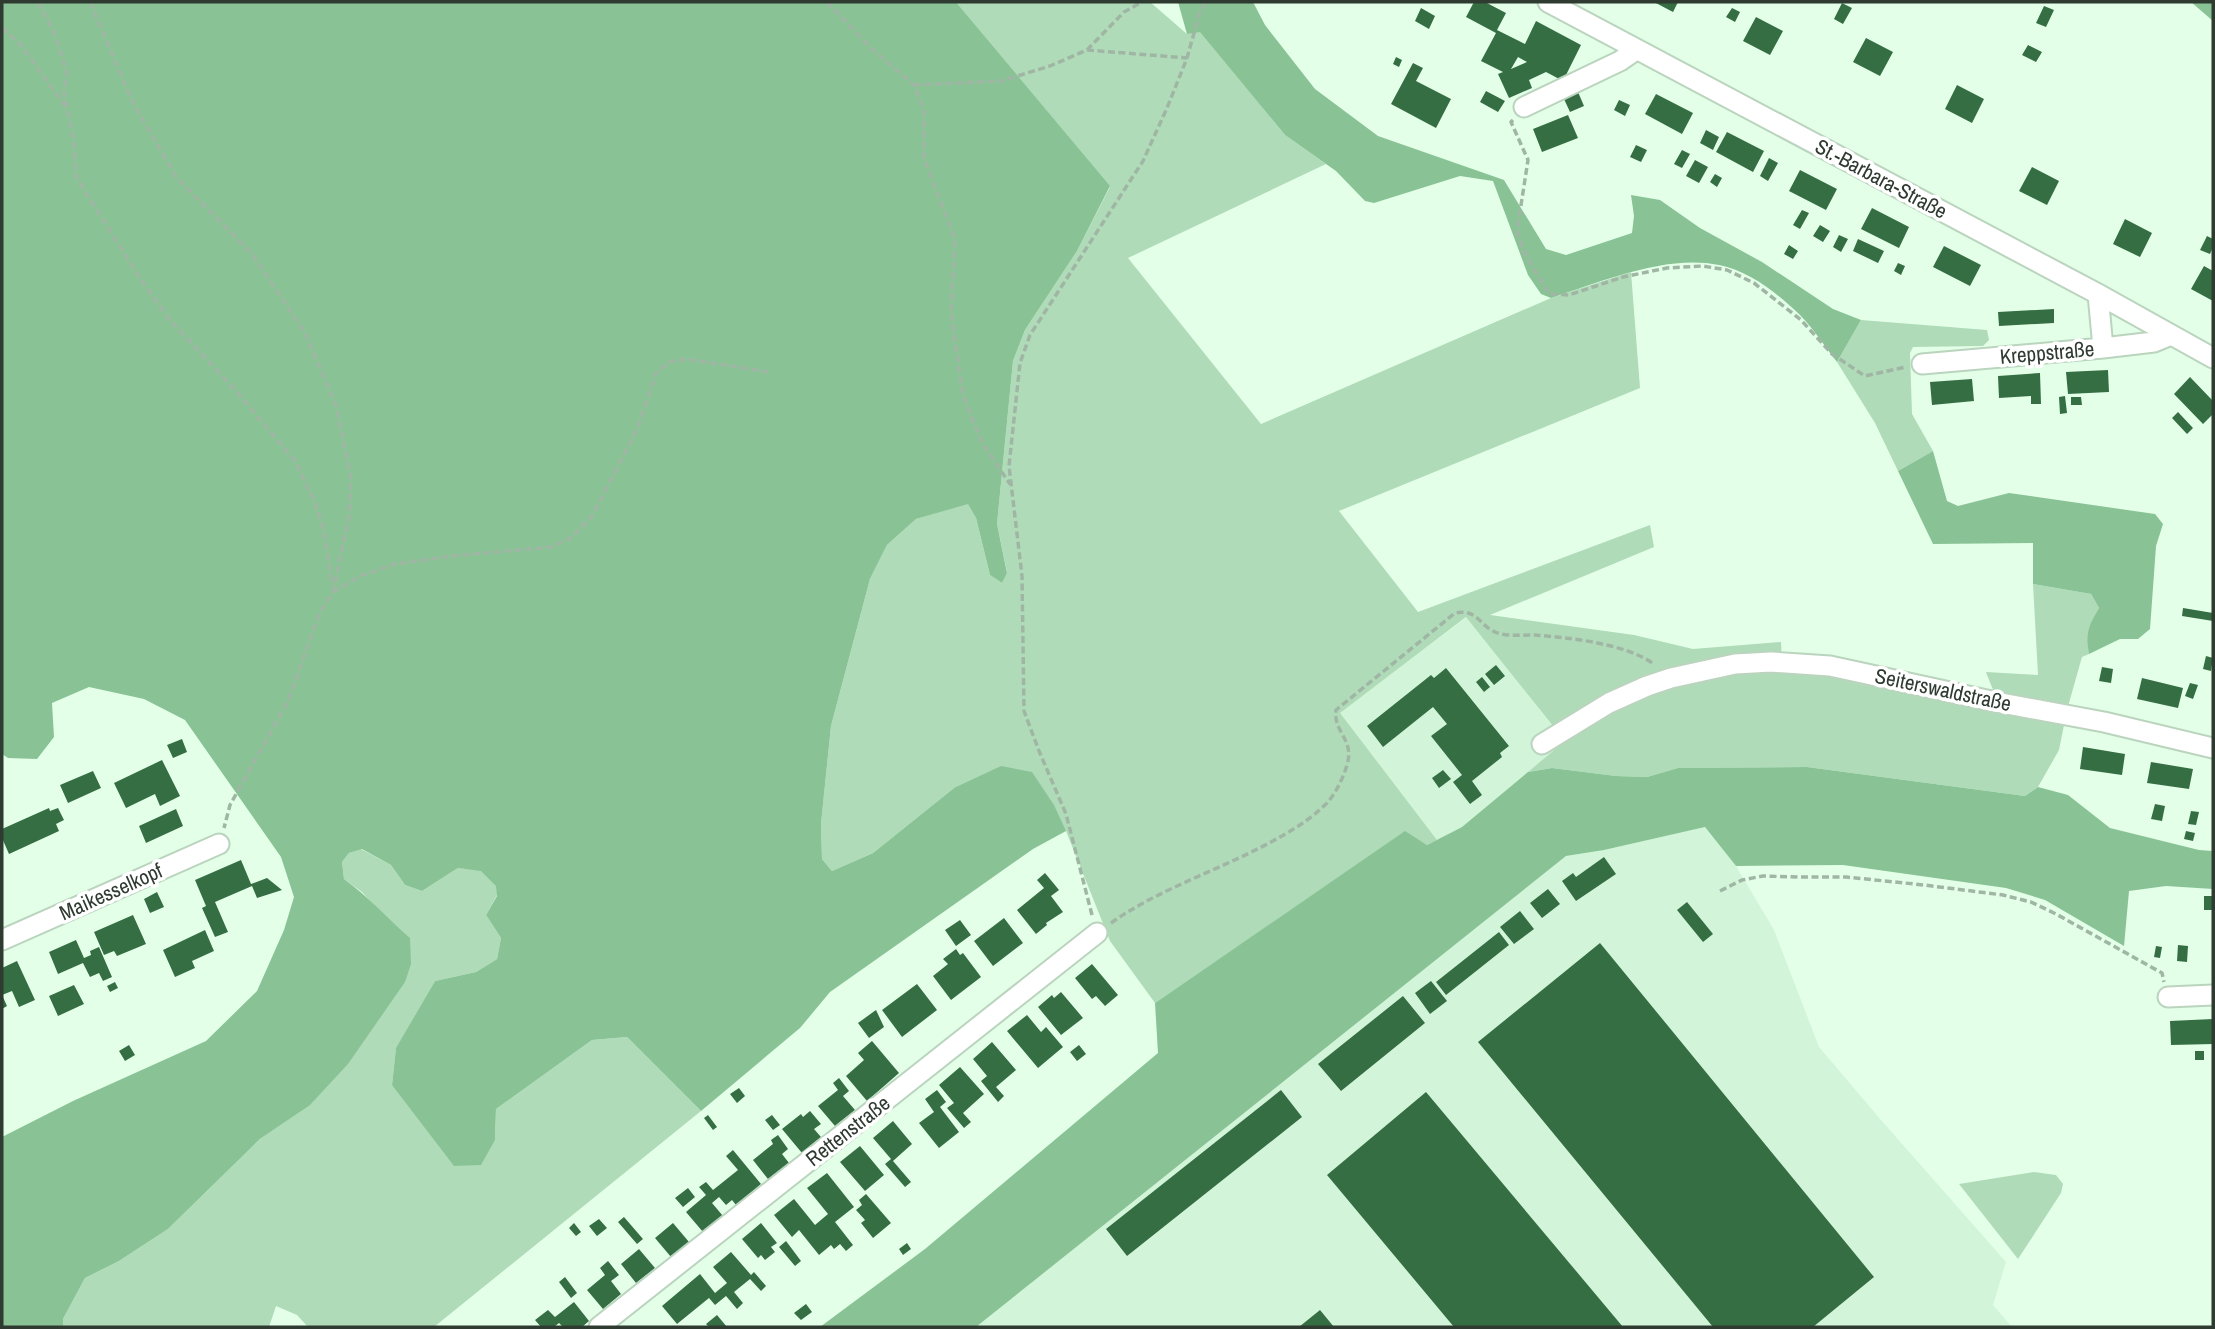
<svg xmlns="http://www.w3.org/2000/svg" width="2215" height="1329" font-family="'Archivo Narrow',sans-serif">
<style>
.built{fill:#d2f4d8}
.green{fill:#b0dbb8}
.forest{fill:#89c395}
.building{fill:#366e44;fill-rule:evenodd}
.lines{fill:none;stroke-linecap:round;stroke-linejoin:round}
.minor-casing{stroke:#bad4be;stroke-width:23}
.path{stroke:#a0b6a4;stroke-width:3.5;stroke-dasharray:7 3.5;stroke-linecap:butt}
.minor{stroke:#fff;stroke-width:19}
.labels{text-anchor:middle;stroke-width:7;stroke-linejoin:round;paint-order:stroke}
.street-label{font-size:21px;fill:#2f3a31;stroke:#fff}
</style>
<rect width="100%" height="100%" fill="#e3ffe8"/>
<path class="built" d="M1467 617 1565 742 1462 827 1437 840 1339 713Z
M1705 827 1736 866 1774 930 1819 1047 1881 1120 2006 1262 1993 1305 2012 1327H976L1566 856 1604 850Z"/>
<path class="green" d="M956 2H1150L1187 34 1200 31 1285 135 1326 164 1128 258 1261 424 1551 298 1631 272 1640 388 1339 511 1418 612 1650 525 1654 547 1490 615 1634 635 1693 649 1781 642 1782 669 1995 695 1986 672 2038 675 2033 584 2091 594 2099 608C2090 624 2086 635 2089 654L2082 657 2067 710 2059 750 2038 787 2025 796 1807 767 1678 768 1647 777 1616 776 1552 768 1528 772 1565 741 1466 617 1340 713 1437 840 1427 845 1405 832 1155 1003 1110 941 1066 831 954 788 873 853 832 871 822 859 821 824 831 726 870 579 887 545 916 519 968 503 976 518 990 575 1002 583 1007 572 997 524 1013 361 1025 330 1077 251 1110 187Z
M1861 320 1987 330 1989 340 1983 346 1913 347 1910 353 1912 414 1933 451 1898 471 1875 423 1837 362Z
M361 849 391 865 405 885 422 891 458 868 481 870 497 886V895L486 915 501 938 497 959 476 972 435 981 396 1049 392 1085 495 1140 496 1109 592 1040 627 1037 701 1111 434 1327H308L297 1315 276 1306 269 1327H63V1319L85 1278 119 1261 168 1229 260 1139 309 1106 379 911 362 892 344 879 342 862 349 853Z
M2034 1172 2056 1175 2063 1184 2061 1193 2018 1259 1959 1184Z"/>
<path class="forest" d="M2 2H956L1110 186 1077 251 1025 330 1013 361 997 524 1007 573 1002 583 990 575 976 518 968 504 916 519 887 545 870 579 831 726 821 824 822 859 832 871 873 853 954 788 1001 766 1032 772 1054 805 1066 831 1033 849 830 992 800 1028 701 1111 627 1037 592 1040 496 1109 495 1140 481 1165 454 1166 392 1085 396 1048 435 981 476 972 497 959 501 938 486 915 497 896 496 886 481 871 458 868 422 891 405 885 391 865 362 849 349 853 342 862 344 879C368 896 388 919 410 938L411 964 405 982 348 1064 309 1106 260 1139 168 1229 119 1261 85 1278 63 1319V1327H2V1137L73 1101 206 1041 257 991 284 930 294 897 281 857 185 720 144 699 89 687 52 703 54 737 37 759 8 758 2 754Z
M1178 2H1253L1265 25 1315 89 1378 136 1504 180 1546 249 1566 255 1632 233 1634 216 1631 195 1660 200 1700 228 1762 262 1833 309 1861 320 1837 362C1825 347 1814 329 1800 315 1778 294 1750 271 1719 265 1666 254 1601 282 1551 298L1541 294 1528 275 1493 181 1460 176 1374 203 1365 201 1336 171 1285 135 1200 32 1187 34Z
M2191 2H2213V21Z
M1933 451 1947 501 1958 506 2009 493 2155 514 2163 524 2156 546 2150 629 2138 639H2120L2089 654C2085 633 2089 625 2099 608L2091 594 2033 584V543L1933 544 1898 471Z
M1807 767 2025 796 2038 787 2068 795 2110 828 2199 850 2213 851V889L2166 886 2129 891 2124 946 2045 900 2006 888 1843 865 1736 866 1705 827 1604 850 1566 856 976 1327H820L925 1249 1158 1053 1155 1003 1405 831 1427 845 1462 827 1528 772 1552 768 1616 776 1647 777 1678 768Z"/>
<path class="building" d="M1474 2H1485L1506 13 1497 30 1525 44 1536 21 1581 45 1563 81 1546 72 1529 80 1532 88 1509 98 1498 74 1503 72 1481 61 1496 33 1466 17ZM1518 57 1527 62 1511 69Z
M1654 2H1678L1673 12Z
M1842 3 1852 8 1843 24 1834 19Z
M2044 6 2054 10 2046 27 2036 23Z
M1421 8 1435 16 1429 29 1415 21Z
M1732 8 1740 12 1735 22 1726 17Z
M1756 17 1783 31 1770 55 1743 41Z
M1866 38 1893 52 1880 76 1853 62Z
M2028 45 2042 52 2036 62 2022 55Z
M1396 57 1402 60 1399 67 1393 64Z
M1413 63 1423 68 1416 81 1451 99 1436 128 1391 104Z
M1957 85 1984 99 1972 123 1945 109Z
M1486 91 1505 101 1498 112 1480 102Z
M1578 92 1584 106 1570 112 1564 99Z
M1656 94 1693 113 1682 134 1645 114Z
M1619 100 1630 105 1625 116 1614 110Z
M1568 115 1578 138 1542 152 1533 129Z
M1706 130 1719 137 1713 150 1700 143Z
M1727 132 1764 151 1753 172 1716 152Z
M1636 145 1647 150 1641 162 1630 157Z
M1682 150 1690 154 1682 168 1674 164Z
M1769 158 1778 163 1768 181 1760 176Z
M1695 160 1708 167 1699 183 1686 176Z
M2032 167 2059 181 2047 205 2019 191Z
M1800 170 1837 189 1826 210 1789 191Z
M1715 174 1722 178 1717 187 1710 182Z
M1872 208 1909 227 1899 248 1861 229Z
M1802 210 1809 213 1800 229 1793 225Z
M2125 219 2152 233 2140 257 2113 244Z
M1820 225 1830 231 1823 242 1813 236Z
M1839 235 1848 239 1841 252 1833 247Z
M2207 236 2213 239V247L2210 254 2200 250Z
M1858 239 1884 251 1878 263 1853 251Z
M1789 245 1798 251 1793 259 1784 254Z
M1944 246 1981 265 1970 286 1933 267Z
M1898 263 1905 266 1901 275 1894 271Z
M2204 266 2213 271V301L2191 289Z
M2054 309V323L1999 326 1998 312Z
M2108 370 2109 392 2068 394 2066 372Z
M2040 373 2041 404H2031V396L1999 398 1998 376Z
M2190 377 2213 401V414L2203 424 2174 394Z
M1972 379 1974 401 1932 405 1930 382Z
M2065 396 2067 413 2060 414 2059 397Z
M2071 397H2081L2082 405H2071Z
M2178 412 2193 428 2187 434 2172 418Z
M2183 608 2213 613V621L2182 616Z
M2206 656 2213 658 2211 671 2203 669Z
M1496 665 1505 676 1494 685 1485 674Z
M2102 667 2113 669 2111 683 2099 681Z
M1446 668 1509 746 1500 753 1502 757 1472 781 1482 795 1470 804 1453 782 1462 775 1431 736 1447 724 1433 707 1383 747 1367 726 1431 675 1434 678Z
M1482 677 1490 687 1484 692 1476 682Z
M2142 678 2183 688 2178 708 2137 699Z
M2190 683 2198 685 2193 699 2185 696Z
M182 739 187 752 173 758 167 745Z
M2083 747 2125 754 2122 775 2080 769Z
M162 760 180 796 160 806 155 794 126 808 114 783Z
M2151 762 2193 769 2189 789 2147 783Z
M1443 770 1451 779 1439 788 1432 778Z
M93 771 101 788 68 803 60 785Z
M2155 804 2165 806 2162 821 2151 819Z
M49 808 50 811 58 808 64 820 56 824 59 831 9 854 2 838V829Z
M176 809 183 826 146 843 139 826Z
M2191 811 2199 812 2196 825 2188 824Z
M2186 831 2195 833 2193 841 2184 839Z
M1604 857 1616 874 1576 901 1562 881 1573 873 1576 877Z
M241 860 251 884 267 878 282 890 257 898 252 886 215 902 228 932 215 937 202 908 206 906 195 880Z
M1045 873 1059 890 1051 896 1063 912 1046 923 1047 925 1036 934 1017 910 1044 888 1037 880Z
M1548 889 1560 904 1542 918 1530 903Z
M157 892 164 907 150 913 144 899Z
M2204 896H2213V910H2204Z
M1687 902 1713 934 1703 942 1677 910Z
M1520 911 1534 929 1514 944 1500 927Z
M133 915 146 944 117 956 114 951 104 955 94 932Z
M1004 918 1023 943 993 966 974 941Z
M960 920 971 935 956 946 945 930Z
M205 930 214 951 192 961 195 968 175 977 163 950Z
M1499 932 1509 945 1446 995 1436 982Z
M76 940 84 958 91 955 90 951 99 947 112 977 103 981 99 973 90 977 83 963 58 974 49 952Z
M1600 943 1874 1277 1813 1327H1713L1478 1042Z
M2178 945 2188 946 2187 962 2177 961Z
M2156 946 2162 947 2160 958 2154 957Z
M956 949 960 955 963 953 981 977 951 1000 933 976 948 964 943 959Z
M17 961 35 1000 19 1007 12 991 2 995 7 1006 2 1009V968Z
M1092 964 1118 995 1105 1006 1096 996 1092 999 1075 978Z
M1431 981 1447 1001 1430 1014 1415 993Z
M115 982 118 988 110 992 107 986Z
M917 984 937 1010 902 1037 882 1010Z
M74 985 84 1004 58 1016 49 996Z
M1061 992 1083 1018 1061 1035 1038 1007 1052 995 1054 998Z
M1403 996 1425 1023 1341 1091 1318 1064Z
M876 1010 884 1027 869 1038 858 1023Z
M1027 1015 1041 1032 1046 1027 1063 1047 1038 1068 1007 1031Z
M2213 1019V1044L2171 1045 2170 1021Z
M872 1041 899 1073 867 1101 846 1076 864 1060 858 1053Z
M992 1042 1016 1070 996 1087 1004 1096 998 1102 981 1081 987 1076 973 1059Z
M129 1045 135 1055 125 1061 119 1051Z
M1079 1045 1086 1054 1077 1061 1070 1052Z
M2195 1051H2204V1060H2195Z
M960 1067 984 1094 963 1113 971 1122 964 1128 947 1108 954 1103 939 1085Z
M839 1078 849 1091 843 1096 855 1110 835 1126 818 1106 838 1090 833 1083Z
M739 1088 745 1096 737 1103 730 1094Z
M937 1090 946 1102 940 1107 959 1132 939 1148 919 1123 934 1112 925 1099Z
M1281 1090 1302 1117 1127 1256 1106 1229Z
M1426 1092 1623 1327H1454L1327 1175Z
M810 1111 821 1124 814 1129 821 1137 802 1153 782 1129 801 1114 803 1117Z
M708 1115 717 1127 713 1130 704 1118Z
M772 1115 780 1125 773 1130 765 1120Z
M893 1121 912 1144 893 1161 911 1182 905 1187 885 1164 891 1159 873 1138Z
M778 1135 788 1149 782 1154 789 1163 768 1179 753 1160 773 1144 771 1140Z
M860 1146 884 1175 865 1191 840 1162Z
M733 1150 761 1184 736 1205 732 1200 726 1205 719 1197 712 1203 723 1216 703 1232 686 1212 706 1195 699 1187 706 1182 713 1190 738 1170 726 1156Z
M827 1173 854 1207 835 1222 853 1245 846 1251 840 1244 834 1249 831 1245 819 1255 799 1230 792 1237 774 1215 794 1199 815 1225 828 1214 807 1188Z
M688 1188 695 1197 683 1207 675 1198Z
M866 1194 891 1223 873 1238 861 1223 865 1220 856 1210 862 1205 859 1200Z
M624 1217 643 1239 637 1244 618 1222Z
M599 1219 607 1228 597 1236 589 1226Z
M574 1223 581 1232 576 1236 569 1228Z
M673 1223 689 1242 671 1257 655 1238Z
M761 1223 777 1243 771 1247 775 1252 765 1260 761 1255 758 1258 742 1239Z
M786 1241 801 1261 795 1266 779 1247Z
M907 1243 911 1249 903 1255 899 1249Z
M639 1249 655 1268 636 1283 621 1264Z
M731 1252 751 1275 754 1272 766 1286 761 1291 750 1279 734 1292 743 1303 737 1309 726 1296 715 1305 709 1298 677 1324 662 1306 700 1274 715 1293 727 1283 713 1267Z
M608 1261 619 1275 611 1281 621 1294 603 1309 587 1290 605 1275 600 1268Z
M565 1277 577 1293 571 1298 559 1282Z
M574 1302 589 1321 582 1327H563L559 1323 554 1327H541L535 1320 548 1310 555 1317Z
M806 1304 812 1312 801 1320 794 1313Z
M1320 1310 1334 1327H1299Z
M717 1315 727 1327H709L706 1324Z"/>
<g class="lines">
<defs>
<path id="minor" d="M1548 2 2098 294 2213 358
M1524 107 1620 61 1636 50
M2098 294 2103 348
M1922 364 2103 348 2154 342 2171 335
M1542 744 1609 703 1647 686 1671 678 1735 664 1771 662 1830 666 1996 702 2104 722 2213 748
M2 940 219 844
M2168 997 2213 995
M599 1327 1097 933"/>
</defs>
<use href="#minor" class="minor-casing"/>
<path class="path" d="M38 2 54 32 67 72 64 92 74 141 76 177 140 278 169 319 237 392 295 461 314 500 324 530 332 586
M90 2 133 103 177 178 253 255 305 333 336 405 351 478 349 517 333 592 320 612 288 701 230 805 224 828
M827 2 872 49 914 85 924 110V158L955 239 951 313 963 395 982 443 1010 484
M2 28 20 44 66 107
M1087 50 1187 58
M914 85 1001 81 1050 66 1087 50 1124 12 1142 2
M1513 120 1511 122 1528 160 1517 231 1524 252 1549 294 1569 295 1623 277 1667 268 1703 266 1727 270 1754 283 1801 320 1832 354 1865 376 1906 367
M333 592 360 576 395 564 452 556 551 547 572 537 592 516 637 430 656 373 669 362 687 359 768 372
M1720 891 1742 880 1763 876 1799 877H1846L1924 885 2003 895 2031 902 2056 914 2162 973 2164 982
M1092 915 1066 814 1039 751 1024 711 1022 576 1009 466 1020 363 1030 335 1143 161 1167 108 1187 58 1200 12 1206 2
M1111 923C1159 889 1217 871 1269 843 1290 832 1310 820 1327 803 1336 793 1343 778 1347 765 1355 739 1333 733 1336 710L1455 613C1480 608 1479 629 1501 634 1511 636 1523 635 1534 635 1570 638 1624 643 1654 664"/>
<use href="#minor" class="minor"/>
</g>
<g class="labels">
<g class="street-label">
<text transform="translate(1881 179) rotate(28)" y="7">St.-Barbara-Straße</text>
<text transform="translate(2047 353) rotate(-5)" y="7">Kreppstraße</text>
<text transform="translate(1943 690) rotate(12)" y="7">Seiterswaldstraße</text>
<text transform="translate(111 892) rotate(-24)" y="7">Maikesselkopf</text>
<text transform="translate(848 1131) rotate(-38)" y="7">Rettenstraße</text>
</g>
</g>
<rect width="2215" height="1329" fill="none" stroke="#2f3a31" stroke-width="7"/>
</svg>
